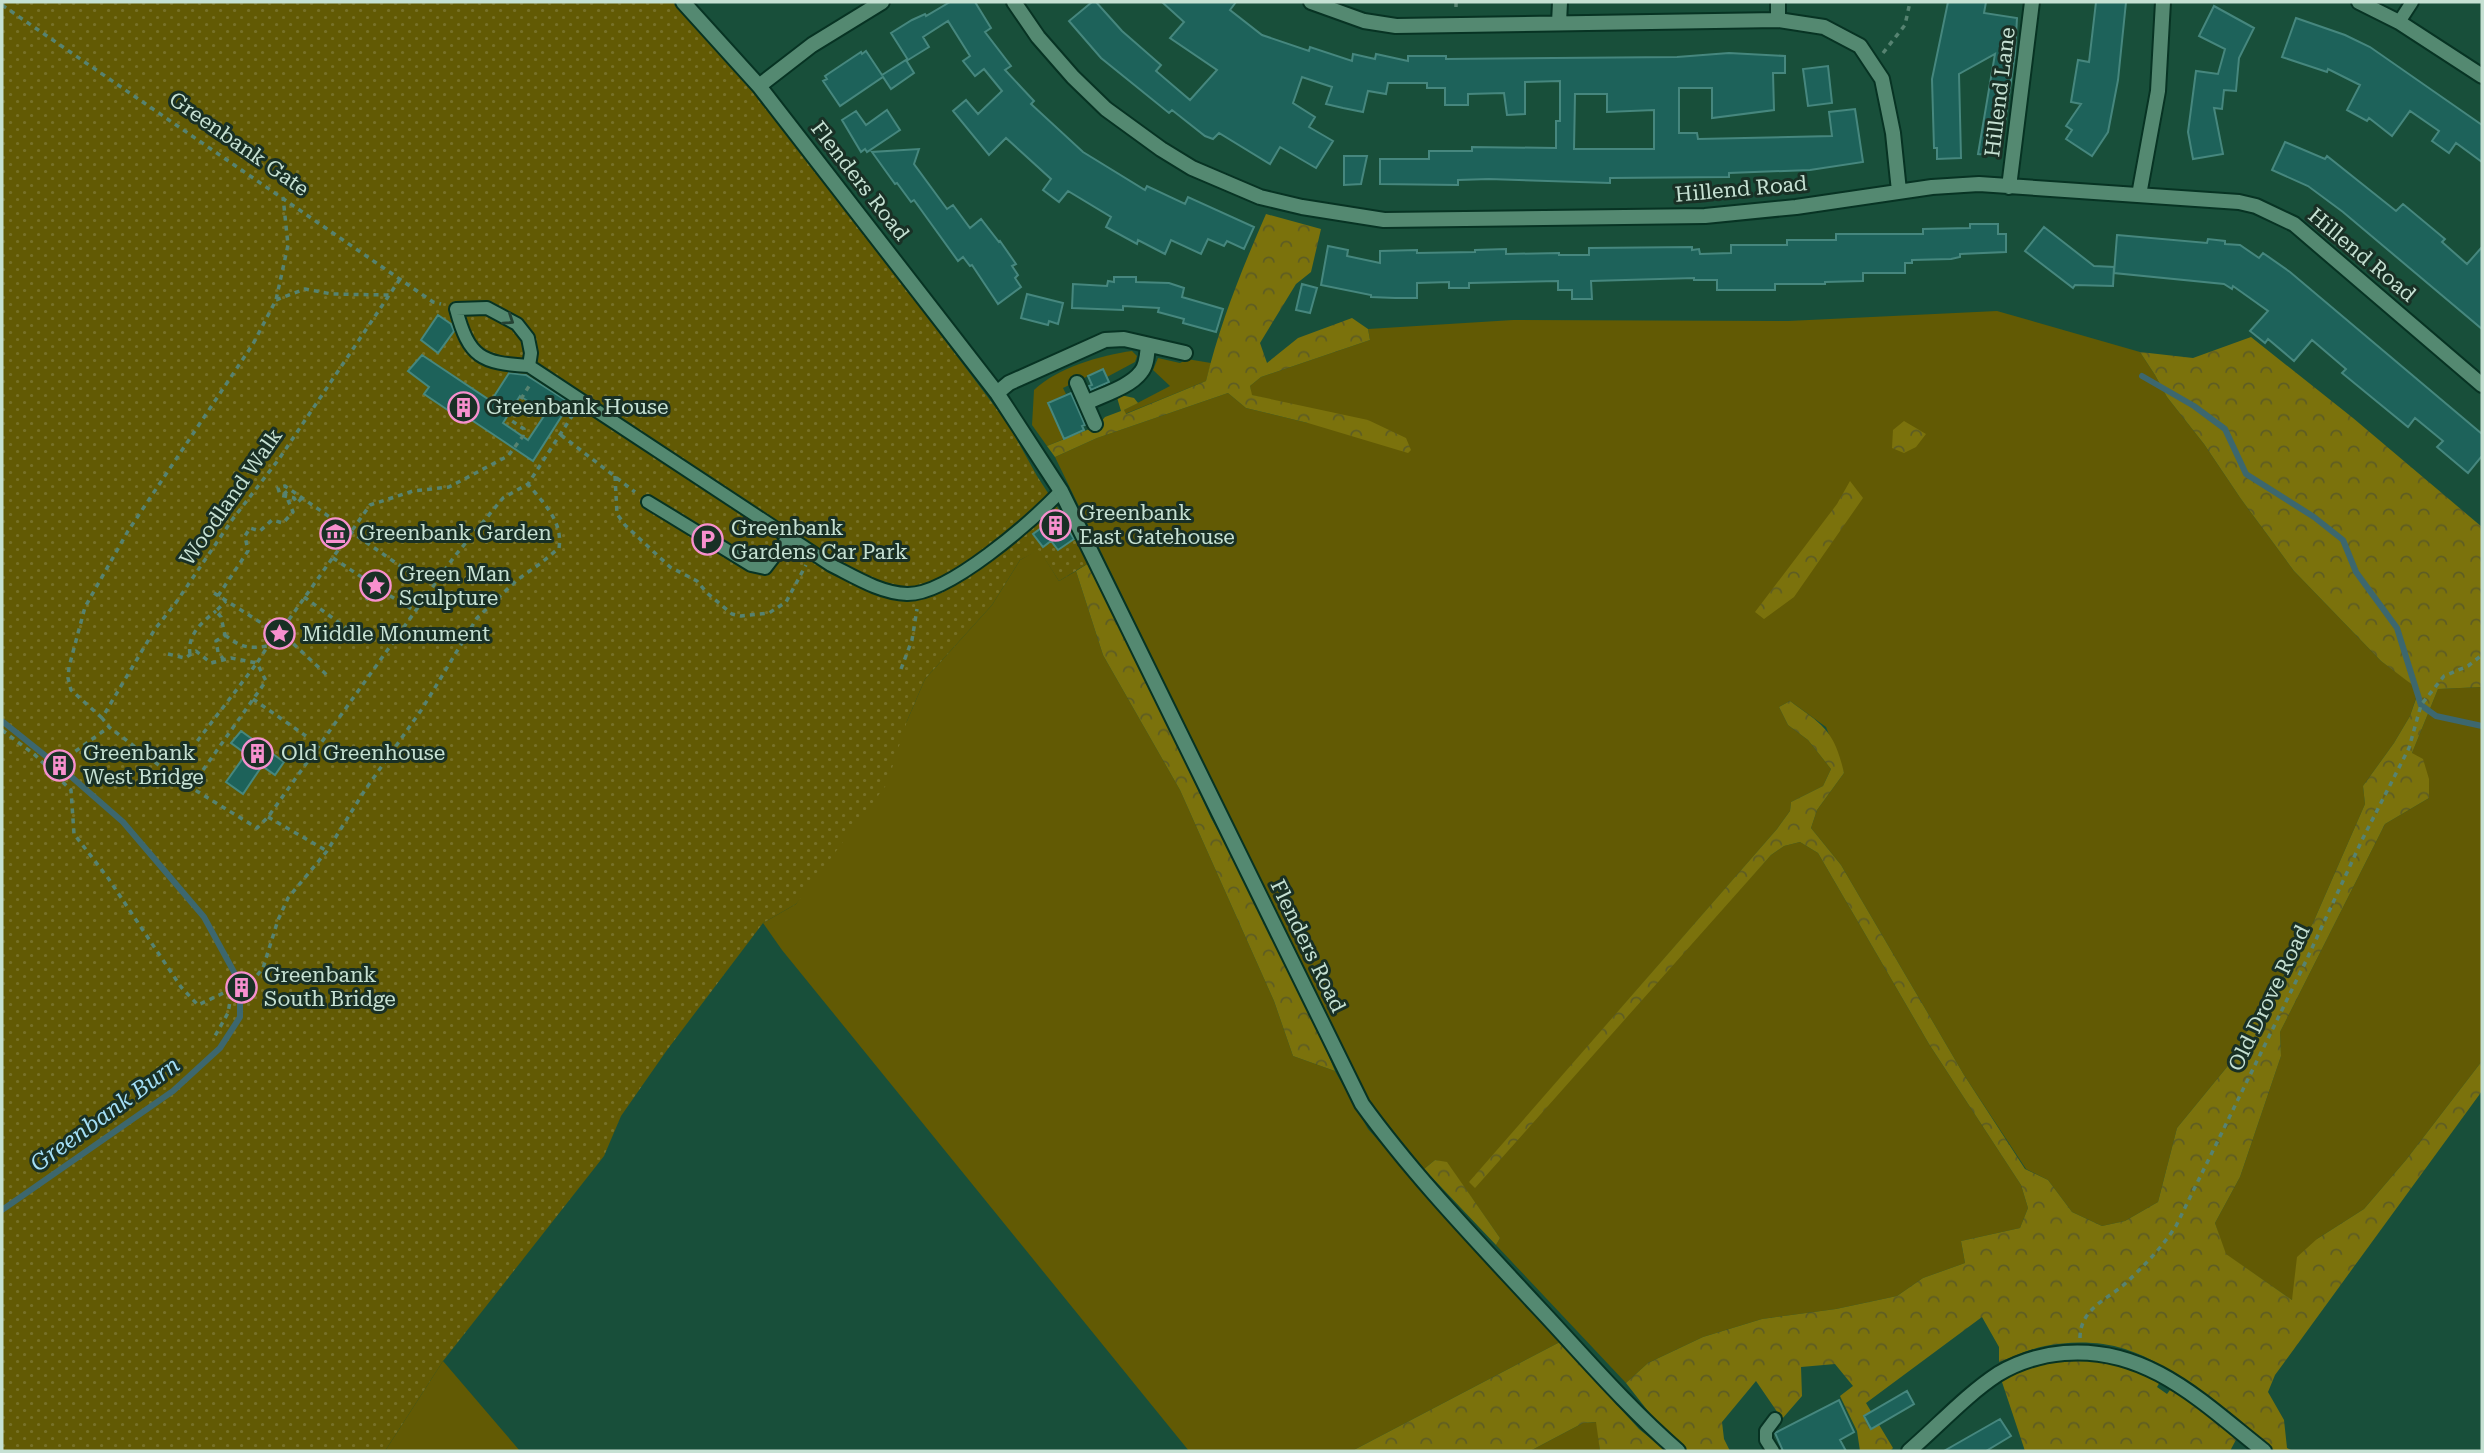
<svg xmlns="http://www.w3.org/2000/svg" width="2484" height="1453" font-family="'Roboto Serif',serif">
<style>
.green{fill:#625a04}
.forest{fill:url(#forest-crowns)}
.park{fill:url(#park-dots)}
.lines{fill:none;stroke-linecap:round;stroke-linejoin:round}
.stream{stroke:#3c676e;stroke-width:6}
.building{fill:#1d625a;stroke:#46877e;stroke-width:2;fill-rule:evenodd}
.lane-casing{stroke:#073323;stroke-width:16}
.street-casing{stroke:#073323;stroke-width:18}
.path{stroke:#568371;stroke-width:3.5;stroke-dasharray:5 5;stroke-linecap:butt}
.lane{stroke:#548971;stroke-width:12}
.street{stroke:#548971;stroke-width:14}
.oneway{stroke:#254234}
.labels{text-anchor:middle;stroke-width:6;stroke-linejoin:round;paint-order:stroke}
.street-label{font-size:21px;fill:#c6e1d3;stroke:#193025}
.poi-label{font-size:21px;fill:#c6e1d3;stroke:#193025;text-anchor:start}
.water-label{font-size:23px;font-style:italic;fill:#a3def5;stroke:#193025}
</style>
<defs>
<pattern id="forest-crowns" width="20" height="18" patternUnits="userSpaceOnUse" patternTransform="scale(1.75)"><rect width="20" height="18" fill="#7b720c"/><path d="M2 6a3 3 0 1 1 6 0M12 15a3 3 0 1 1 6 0" fill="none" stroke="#5e5d23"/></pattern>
<pattern id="park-dots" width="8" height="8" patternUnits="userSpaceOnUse" patternTransform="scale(1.75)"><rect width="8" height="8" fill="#625a04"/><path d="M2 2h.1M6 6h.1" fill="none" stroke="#777128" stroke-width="1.8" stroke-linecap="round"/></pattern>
</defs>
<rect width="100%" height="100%" fill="#184f3a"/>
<path class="green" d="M1997 311 2140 352 2155 375 2167 397 2204 444 2241 499 2294 571 2381 661 2419 689 2410 716 2394 743 2363 786 2365 804 2313 923 2262 1015 2254 1019 2227 1067 2177 1128 2158 1202 2125 1221 2102 1226 2072 1212 2048 1180 2026 1169 1964 1075 1841 865 1811 828 1817 810 1844 773 1826 727 1790 701 1779 707 1788 725 1808 740 1831 769 1823 786 1791 802 1790 811 1777 829 1470 1182 1771 855 1784 846 1800 842 1818 853 1929 1044 2021 1185 2028 1208 2020 1228 1961 1241 1965 1263 1923 1278 1897 1296 1836 1309 1762 1319 1703 1337 1648 1363 1626 1383 1496 1245 1500 1238 1447 1163 1435 1160 1424 1169 1371 1103 1352 1069 1055 457 1097 438 1228 393 1246 408 1308 423 1289 404 1251 395 1250 386 1261 377 1370 340 1368 329 1513 320 1788 321Z
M1132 351 1137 356 1135 362 1107 377 1103 369 1063 388 1066 394 1048 403 1064 439 1047 446 1032 425 1034 390C1057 368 1101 355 1132 351Z
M1158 358 1180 363 1187 359 1211 363 1206 381 1125 414 1124 410 1170 386 1153 370Z
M1039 549 1059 581 1076 571 1103 655 1180 790 1274 1001 1293 1056 1335 1071 1368 1129 1560 1342 1352 1451H1189L782 950 763 923 796 904 907 721 925 679 992 605 1020 560Z
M2482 687V1061L2406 1160 2364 1209 2317 1239 2292 1300 2225 1254 2215 1223 2240 1177 2281 1056 2280 1032 2385 824 2429 798 2412 753 2438 689Z
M443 1361 520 1451H385Z
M1597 1422 1600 1451H1530L1583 1423Z"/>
<path class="forest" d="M1266 214 1321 229 1311 272 1296 284 1260 343 1267 363 1298 338 1352 318 1368 329 1370 340 1261 377 1250 386 1252 395 1368 420 1406 438 1411 450 1408 453 1308 423 1246 408 1228 393 1097 438 1055 457 1047 446 1097 426 1105 417 1121 411 1116 394 1134 398 1138 403 1124 410 1126 414 1206 381C1220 323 1242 269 1266 214Z
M2251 337 2353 418 2482 527V687L2438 689 2412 753 2423 759 2429 779V798L2385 824 2280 1032 2281 1056 2240 1177 2215 1223 2226 1254 2292 1300 2297 1257 2317 1239 2364 1209 2406 1160 2482 1061V1091L2275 1375 2268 1392 2284 1420 2287 1448 2293 1451H2275C2233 1418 2176 1365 2125 1349 2100 1341 2070 1341 2045 1346 2029 1349 2014 1357 1999 1362V1347L1982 1317 1866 1403 1893 1448 1890 1451H1860L1857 1431 1840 1396 1853 1386 1835 1364 1801 1367 1802 1396 1782 1419 1756 1381 1722 1422 1724 1439 1730 1451H1688L1655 1420 1626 1383 1648 1363 1703 1337 1762 1319 1836 1309 1897 1296 1923 1278 1965 1263 1961 1241 2020 1228 2028 1208 2021 1185 1929 1044 1818 853 1800 842 1784 846 1771 855 1475 1188 1469 1182 1777 829 1790 811 1791 802 1823 786 1831 769 1808 740 1788 725 1779 707 1790 701C1824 726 1834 730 1844 773L1817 810 1811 828 1841 865 1964 1075 2025 1169 2048 1180 2072 1212 2102 1226 2125 1221 2158 1202 2177 1128 2227 1067 2254 1019 2263 1015 2313 923 2365 804 2363 786 2394 743 2410 716 2419 690 2381 661 2294 571 2241 499 2204 444 2167 397 2155 375 2140 352 2193 358Z
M1904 421 1926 434 1916 447 1904 453 1892 448 1893 430Z
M1850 481 1863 498 1794 597 1764 619 1755 612 1837 504Z
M1092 561 1211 818 1287 958 1335 1071 1293 1056 1274 1001 1180 790 1103 655 1076 571Z
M1435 1160 1447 1162 1500 1238 1496 1245 1424 1169Z
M1560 1342 1639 1429 1666 1451H1600L1596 1422 1583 1423 1530 1451H1352Z
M2108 1358 2161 1380 2157 1387 2167 1394 2173 1386 2238 1436 2230 1451H2025L2001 1379C2043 1360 2062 1359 2108 1358Z"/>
<path class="park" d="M2 2H676L752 88 855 221 1008 424 1037 476 1092 561 1059 581 1039 550 1020 560 992 605 925 679 907 721 887 784 796 904 763 923 667 1050 621 1116 604 1156 443 1361 385 1451H2Z"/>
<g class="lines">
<path class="stream" d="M2142 376 2194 406 2225 429 2246 474 2314 517 2343 540 2356 572 2397 628 2421 705 2436 716 2482 726
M2 721 67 773 123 822 204 917 240 983V1017L220 1048 173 1091 2 1210"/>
</g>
<path class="building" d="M950 2H975L991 28 985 32 1011 66 1005 70 1034 101 1031 104 1083 152 1145 190 1147 186 1185 204 1188 197 1254 227 1244 249 1227 241 1224 246 1208 239 1201 254 1171 240 1165 254 1138 240 1137 244 1106 227 1111 217 1068 191 1059 202 1043 190 1051 179 1006 138 989 155 953 111 966 100 978 114 1002 91 984 69 975 76 963 61 970 56 948 21 923 37 929 47 908 60 891 33 912 20 925 14 926 16Z
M1092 2H1096L1122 31 1161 65 1156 71 1190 100 1217 70 1170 38 1184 22 1162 2H1236L1230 10 1262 35 1309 51 1310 47 1352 61 1353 54 1375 59 1376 54 1408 61V56H1446V59L1677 57 1729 53 1785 56V73H1773L1774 110 1712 118V88H1679V133H1697L1698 139 1832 136 1829 112 1855 109 1863 162 1810 170 1729 173V177L1610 178V183L1489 179 1458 180V185L1380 184V159H1429V151H1472V147L1556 148V121H1560V81L1525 82V114L1507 115 1504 93 1468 94V105H1445V88H1427V83H1388L1386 94 1368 91 1363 112 1343 108 1326 104 1332 87 1302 77 1293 103 1315 117 1309 127 1333 141 1316 168 1280 147 1270 164 1219 133 1213 139 1205 136 1172 110 1169 113 1101 58 1069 21ZM1575 94H1607V112L1654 110V149H1574Z
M1948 2H1986L1984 13 2017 18 2015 54 2000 156 1978 154 1995 54 1959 74 1961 158 1937 159V148H1934L1932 79Z
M2096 2H2126L2118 80 2108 132 2092 156 2066 139 2072 130 2066 126 2081 104 2071 102 2078 60 2089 62Z
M2214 6 2254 28 2239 58 2236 91 2224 90 2222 109 2214 108 2223 154 2193 159 2188 132 2196 71 2218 74 2225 49 2199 36Z
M2296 18 2345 35 2370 47 2482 125V162L2456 143 2449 153 2432 141 2439 131 2410 111 2392 136 2369 118 2367 121 2347 110 2360 85 2328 69 2327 72 2282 57Z
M866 51 882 75 906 60 914 73 891 89 883 77 840 106 823 81 827 79 825 76 861 52 862 54Z
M1828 66 1832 103 1808 106 1803 69Z
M887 110 900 130 867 152 865 149 861 152 842 120 856 111 866 125Z
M2285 142 2325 159 2327 156 2396 211 2403 204 2445 239 2442 242 2467 264 2482 247V329L2343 212 2308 186 2272 170Z
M919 149 914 164 947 209 953 205 970 228 981 219 999 242 1000 241 1016 264 1012 266 1018 275 1015 278 1021 287 998 304 972 265 970 266 963 257 958 261 914 200 911 202 897 183 895 184 872 152Z
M1344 156H1367L1361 184 1344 185Z
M1970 224H1998V234H2006V252L1960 254V257L1951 259 1912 260V263H1905V273H1863V281L1825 282V284H1775V290H1717V280H1694V278L1591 281 1592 299H1572V290H1558V281L1469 283V288H1449V282L1417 283V298H1395L1371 297V295L1321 285 1328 246 1348 250 1347 256 1380 263V251L1417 250V253L1475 252V250L1506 249V254L1559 253V255H1589V248L1692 247V250L1699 249 1700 254 1731 253V245H1787V240H1836V234H1923V229L1970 228Z
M2044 227 2094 266 2114 267 2113 286 2075 285 2073 288 2025 251Z
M2117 235 2207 243 2208 239 2225 241V244L2240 245 2259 258 2263 253 2290 272 2482 434V456L2468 473 2437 447 2443 441 2415 418 2408 427 2342 373 2346 369 2312 340 2294 361 2268 339 2265 343 2250 331 2268 311 2233 286 2232 289 2224 284 2114 273Z
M1114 277H1136V282L1169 283 1184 288 1182 297 1223 309 1216 332 1183 323 1184 319 1158 312 1159 308 1123 306V310L1072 308 1073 284 1107 286 1108 281 1114 282Z
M1302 284 1317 288 1310 313 1296 310Z
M1027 294 1063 303 1058 324 1049 321 1048 325 1021 318Z
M438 315 451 324 454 331 438 353 421 340Z
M422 355 491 401 509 373 526 375 570 403 533 461 467 417 464 421 424 394 429 387 408 371ZM520 396 546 413 528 440 503 423Z
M1103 369 1109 382 1091 390 1089 386 1092 385 1088 376Z
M1071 393 1085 425 1082 426 1084 430 1064 439 1048 403Z
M1059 515 1074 539 1058 550 1051 541 1043 547 1033 534Z
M241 731 284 762 275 775 262 766 243 794 226 782 246 754 231 743Z
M1907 1391 1914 1404 1871 1429 1864 1416Z
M1839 1400 1854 1432 1840 1440 1846 1451H1783L1775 1433Z
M2000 1419 2011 1436 1986 1451H1944Z"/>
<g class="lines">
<defs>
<path id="lane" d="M2399 22 2412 2
M529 366 531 353 528 338 517 324 487 308 456 309C469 358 481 363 529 366L831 565C855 577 880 593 907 594 949 595 1032 521 1061 491
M648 502 751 565 765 568 789 537
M1773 1451 1766 1440V1431L1775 1419"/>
<path id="street" d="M683 2 759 86 997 393 1061 491 1362 1104C1414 1176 1477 1241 1537 1306 1583 1355 1627 1407 1678 1451
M1014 2 1038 37 1073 77 1106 109 1161 149 1192 168 1260 197 1302 207 1384 220 1705 216 1796 207 1932 187 1979 184 2239 202 2256 206 2294 224 2482 385
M1311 2 1364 21 1396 26 1778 20 1824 27 1860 46 1882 79 1893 133 1899 191
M1778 2V20
M2359 2 2399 22 2482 76
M1559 23 1560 2
M759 86 812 45 882 2
M2009 187 2032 2
M2139 195 2158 91 2163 2
M1077 383 1095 424
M997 393 1009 383 1105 340 1124 339 1185 353
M1086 403C1102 395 1130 387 1141 372 1147 365 1147 354 1148 345
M1909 1451C1938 1426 1966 1395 1998 1374 2018 1362 2041 1355 2064 1353 2148 1346 2203 1403 2264 1451"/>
</defs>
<use href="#lane" class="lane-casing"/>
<use href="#street" class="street-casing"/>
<path class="path" d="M1456 2V11
M2 5 433 302 441 304
M1883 53 1905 25 1910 2
M400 279 279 459 232 520 175 604 155 629 102 718 109 727 177 779 257 828 268 817 454 557 503 498 528 484 574 413
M276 300 305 289 332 294 389 295
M561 435 635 492
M615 476 617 514 625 525 670 567 697 581 707 593 732 614 741 616 769 613 786 602 806 565
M302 498 297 503 294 498 280 495 278 488 285 486 419 579
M333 558 372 584H377L379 589 415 611
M377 584 383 576
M214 593 271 629
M218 596 248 551 245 536 250 528 260 531 272 520 283 523 293 512 285 493 289 490
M304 597 349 630
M366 600 374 589H379
M268 635a9 9 0 1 1 18 0a9 9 0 1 1-18 0Z
M283 628 370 505 413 491 449 487 508 456 523 436 524 429 512 421 511 415 531 383
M225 635C240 647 248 649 267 646
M286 637 329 677
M168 654 185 658 196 651 211 663 231 658 257 663 195 744
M190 654C187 635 202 622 216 611
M224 660 218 652 216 641 225 635 221 617 216 611 226 601
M901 669 912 640 917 609
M253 699 306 736
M102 718 71 690 68 678 69 667 85 607 128 531 253 344 276 300 288 245 283 197
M2 730 35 755 71 790 74 834 108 878 181 987 198 1005 232 989 228 1013 215 1036
M203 770 266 681 257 663 271 641
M54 772 66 758 109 727
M268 817 327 851
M232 989 251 983 263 968 278 920 288 898 327 851 365 790 422 709 477 618 517 580 541 563 559 548C563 521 544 504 528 484
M2080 1338C2080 1307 2111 1298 2128 1281 2146 1264 2162 1247 2176 1226L2306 961 2362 840 2409 748 2421 705 2444 676 2468 666 2482 655"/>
<use href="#lane" class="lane"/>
<use href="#street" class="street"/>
</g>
<defs><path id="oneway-chevron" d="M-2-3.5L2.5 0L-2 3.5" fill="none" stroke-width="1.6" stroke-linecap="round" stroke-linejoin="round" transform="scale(1.75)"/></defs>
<use class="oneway" href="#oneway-chevron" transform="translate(509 320) rotate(34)"/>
<defs>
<symbol id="building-ring" viewBox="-11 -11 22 22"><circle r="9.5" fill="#193025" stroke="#f790ce" stroke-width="1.5"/><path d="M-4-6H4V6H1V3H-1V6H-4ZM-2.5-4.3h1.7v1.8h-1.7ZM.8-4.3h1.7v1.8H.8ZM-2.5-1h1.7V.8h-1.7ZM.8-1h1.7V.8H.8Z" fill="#f790ce"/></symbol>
<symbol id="museum-ring" viewBox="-11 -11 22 22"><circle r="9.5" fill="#193025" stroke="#f790ce" stroke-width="1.5"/><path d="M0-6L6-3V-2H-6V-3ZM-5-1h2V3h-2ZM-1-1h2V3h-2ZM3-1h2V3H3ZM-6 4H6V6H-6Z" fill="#f790ce"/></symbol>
<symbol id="parking-ring" viewBox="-11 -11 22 22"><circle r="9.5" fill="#193025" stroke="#f790ce" stroke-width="1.5"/><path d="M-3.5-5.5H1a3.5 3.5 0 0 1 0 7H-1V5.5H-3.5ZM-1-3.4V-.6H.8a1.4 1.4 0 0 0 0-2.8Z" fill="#f790ce"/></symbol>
<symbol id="sight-ring" viewBox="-11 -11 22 22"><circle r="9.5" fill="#193025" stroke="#f790ce" stroke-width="1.5"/><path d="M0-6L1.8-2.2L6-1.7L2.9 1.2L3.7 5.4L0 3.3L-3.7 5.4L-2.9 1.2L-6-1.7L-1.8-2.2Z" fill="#f790ce"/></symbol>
</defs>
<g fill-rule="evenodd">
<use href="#building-ring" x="446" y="390" width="35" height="35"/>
<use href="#building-ring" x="1038" y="508" width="35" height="35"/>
<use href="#museum-ring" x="318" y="516" width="35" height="35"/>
<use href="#parking-ring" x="690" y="522" width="35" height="35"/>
<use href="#sight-ring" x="358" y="568" width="35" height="35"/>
<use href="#sight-ring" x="262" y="616" width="35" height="35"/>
<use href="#building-ring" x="240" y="736" width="35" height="35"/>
<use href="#building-ring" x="42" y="748" width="35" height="35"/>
<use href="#building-ring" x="224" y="970" width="35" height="35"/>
</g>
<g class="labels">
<g class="street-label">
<text transform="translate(2000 92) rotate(-83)" y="7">Hillend Lane</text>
<text transform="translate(239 144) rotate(35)" y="7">Greenbank Gate</text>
<text transform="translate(860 181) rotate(52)" y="7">Flenders Road</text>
<text transform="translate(1741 189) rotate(-5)" y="7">Hillend Road</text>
<text transform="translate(2362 255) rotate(40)" y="7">Hillend Road</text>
<text transform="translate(231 497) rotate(-55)" y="7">Woodland Walk</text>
<text transform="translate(1308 946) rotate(64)" y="7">Flenders Road</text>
<text transform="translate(2269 998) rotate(-64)" y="7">Old Drove Road</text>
</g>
<g class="poi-label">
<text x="486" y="414">Greenbank House</text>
<text x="1079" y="520">Greenbank<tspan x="1079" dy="24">East Gatehouse</tspan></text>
<text x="731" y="535">Greenbank<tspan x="731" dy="24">Gardens Car Park</tspan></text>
<text x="359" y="540">Greenbank Garden</text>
<text x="399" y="581">Green Man<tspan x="399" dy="24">Sculpture</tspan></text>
<text x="302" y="641">Middle Monument</text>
<text x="83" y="760">Greenbank<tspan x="83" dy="24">West Bridge</tspan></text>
<text x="281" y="760">Old Greenhouse</text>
<text x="264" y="982">Greenbank<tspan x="264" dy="24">South Bridge</tspan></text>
</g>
<g class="water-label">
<text transform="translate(105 1114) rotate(-36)" y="8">Greenbank Burn</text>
</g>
</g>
<rect width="2484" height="1453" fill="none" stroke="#c6e1d3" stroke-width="7"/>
</svg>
